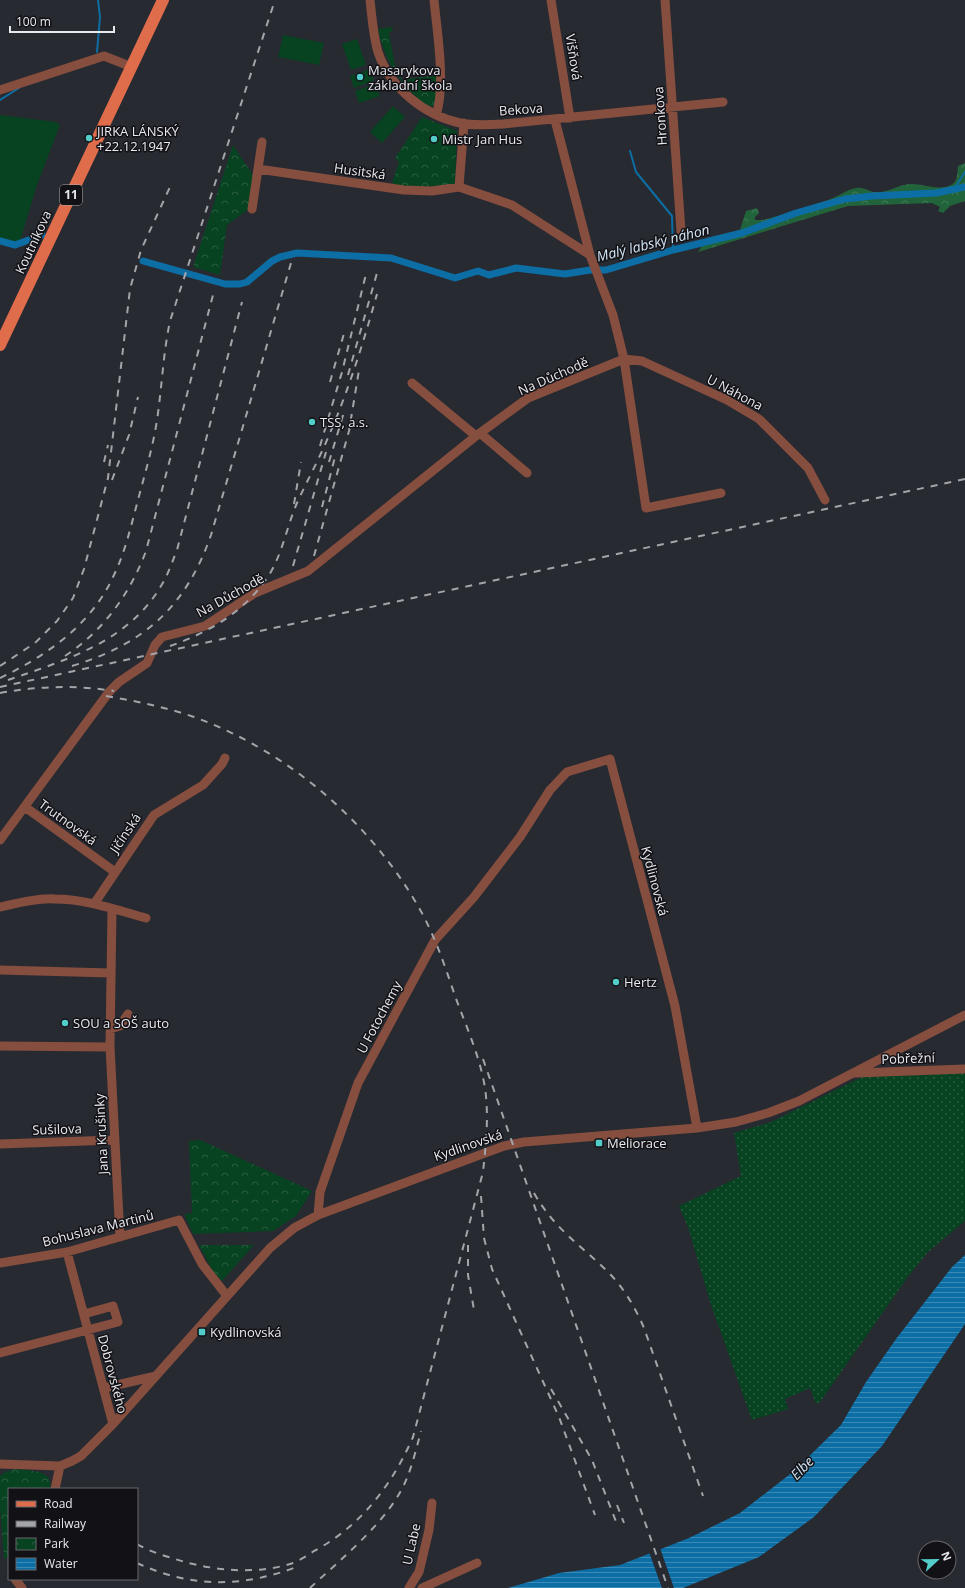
<svg xmlns="http://www.w3.org/2000/svg" width="965" height="1588" font-family="'Open Sans',sans-serif">
<style>
.grass{fill:#074221}
.forest{fill:url(#forest-crowns)}
.park{fill:url(#park-crowns)}
.garden{fill:url(#garden-dots)}
.water{fill:url(#water-rules)}
.pier{fill:#282a31}
.lines{fill:none;stroke-linecap:round;stroke-linejoin:round}
.stream{stroke:#0c6ea5;stroke-width:2}
.canal{stroke:#0c6ea5;stroke-width:7}
.minor{stroke:#864e3e;stroke-width:9}
.major{stroke:#df6c4b;stroke-width:12}
.rail{stroke:#a4a5ab;stroke-width:2;stroke-dasharray:7 7;stroke-linecap:butt}
.poi-dot{fill:#53cdc9;stroke:#121216;stroke-width:1.5}
.labels{text-anchor:middle;stroke-width:3;stroke-linejoin:round;paint-order:stroke}
.shield{fill:#121216;stroke:#a8a9ae;stroke-width:1}
.shield-label{font-size:12px;font-weight:bold;fill:#e9eaef}
.street-label{font-size:13px;fill:#e9eaef;stroke:#121216}
.poi-label{font-size:13px;fill:#e9eaef;stroke:#121216;text-anchor:start}
.water-label{font-size:14px;font-style:italic;fill:#d1e4f4;stroke:#121216}
</style>
<defs>
<pattern id="forest-crowns" width="20" height="18" patternUnits="userSpaceOnUse"><rect width="20" height="18" fill="#21633a"/><path d="M2 6a3 3 0 1 1 6 0M12 15a3 3 0 1 1 6 0" fill="none" stroke="#417a57"/></pattern>
<pattern id="park-crowns" width="20" height="18" patternUnits="userSpaceOnUse"><rect width="20" height="18" fill="#074221"/><path d="M2 6a3 3 0 1 1 6 0M12 15a3 3 0 1 1 6 0" fill="none" stroke="#2b5d42"/></pattern>
<pattern id="garden-dots" width="8" height="8" patternUnits="userSpaceOnUse"><rect width="8" height="8" fill="#074221"/><path d="M2 2h.1M6 6h.1" fill="none" stroke="#2b5d42" stroke-width="1.8" stroke-linecap="round"/></pattern>
<pattern id="water-rules" width="6" height="5" patternUnits="userSpaceOnUse"><rect width="6" height="5" fill="#0c6ea5"/><path d="M0 2.5h6" fill="none" stroke="#3b8ab6"/></pattern>
</defs>
<rect width="100%" height="100%" fill="#282a31"/>
<!-- grass -->
<path class="grass" d="M283 35 324 43 319 65 278 57Z
M357 39 366 65 351 70 342 44Z
M370 69 374 81 354 88 350 76Z
M375 84 380 96 359 103 355 91Z
M393 106 405 117 382 143 370 132Z
M0 115 56 122 60 125 37 185 20 241 11 242 0 239Z"/>
<!-- forest -->
<path class="forest" d="M965 163V201L950 206 943 213 938 211 940 207 932 203 848 206 698 252 707 238 740 230 746 211 757 208 759 213 755 217V220H763C785 214 807 208 828 200 837 197 846 190 856 188 863 187 867 190 873 192 887 194 898 184 912 184 924 184 938 191 951 185 958 182 957 173 958 166Z"/>
<!-- park -->
<path class="park" d="M392 27 393 30 389 33 395 66 402 80 437 75V100L434 106H428C401 87 385 62 378 29Z
M422 117 457 131 455 184C438 186 407 191 392 183L399 162 395 158Z
M233 145 253 175 249 209 227 225 220 275 193 267Z
M200 1140 312 1191 296 1216 273 1231 193 1234 185 1216V1214L192 1213 189 1141Z
M199 1245H254L222 1281 214 1273Z
M15 1469C29 1471 54 1469 50 1489H9V1557L4 1559 0 1507V1476L5 1472Z"/>
<!-- garden -->
<path class="garden" d="M965 1073V1221L928 1252 907 1278 820 1402 816 1404 810 1388 785 1399 788 1409 752 1420 711 1305 689 1230 679 1206 741 1176 734 1133 771 1122 864 1076Z"/>
<!-- water -->
<path class="water" d="M965 1255V1324L882 1446 814 1517 759 1557 683 1588H508L559 1573 620 1565 689 1538 740 1513 794 1471 841 1425 866 1382 896 1339 952 1267Z"/>
<!-- pier -->
<path class="pier" d="M660 1548 674 1588H662L649 1552Z"/>
<g class="lines">
<!-- stream -->
<path class="stream" d="M97 52 100 17 98 0
M0 100 19 88
M630 151 636 172 672 216 673 250
M954 189 965 172"/>
<!-- canal -->
<path class="canal" d="M0 241 15 245 42 235
M143 261 225 284H240L247 282 272 261 280 257 297 253 391 258 455 278 478 271 489 275 516 268 565 274 590 270H606L673 250 742 233 796 213 845 199 872 196 936 193 965 187"/>
<!-- minor -->
<path class="minor" d="M370 0C372 17 373 35 378 52 390 88 424 115 460 123 474 126 489 125 503 124L723 102
M434 0C437 31 446 86 436 115
M551 0 570 118
M665 0 681 231
M0 90 104 56 132 67
M555 120 590 255 613 315 624 359 646 508 721 493
M258 169 404 190 432 191 459 187 512 205 590 255
M459 187 464 123
M252 209 262 142
M412 383 476 436
M480 433 527 473
M25 807 115 872
M0 840 109 692 119 682 147 663 155 645 162 637 205 626 255 593 308 571 476 436 528 398 624 359 642 361 727 400 759 419 808 468 825 500
M94 904 154 815 203 785 222 764 225 758
M0 907C18 903 37 898 55 899 86 899 117 910 146 918
M112 909 110 1047 120 1237
M0 970 111 973
M110 1029 120 1026 128 1014
M0 1046 110 1047
M856 1073 965 1069
M0 1144 114 1140
M318 1215 320 1192 358 1083 435 940 474 897 520 837 550 790 567 772 610 759 675 1006 697 1128
M67 1252 113 1424
M0 1263 67 1252 179 1220 202 1264 227 1296
M0 1353 118 1322 113 1306 84 1314
M104 1388 156 1376
M0 1464 60 1466 72 1461 81 1456 113 1424 270 1248 294 1228 318 1215 504 1146 524 1142 697 1128 736 1122 768 1113 799 1101 965 1015
M55 1489 60 1466
M15 1579 22 1588
M409 1588 419 1572 429 1530 432 1503
M422 1588 477 1563"/>
<!-- major -->
<path class="major" d="M0 345 163 0"/>
<!-- rail -->
<path class="rail" d="M348 375 377 273
M330 382 345 330
M320 446 342 372 366 274
M104 462 108 445
M329 462 344 412
M112 480 129 435 138 397
M294 504 301 462
M322 507 335 457
M314 556 349 431 359 370
M293 566 326 452
M170 646C207 633 241 614 265 581 282 558 286 528 297 503 307 481 318 461 327 440 348 392 363 344 377 294
M65 656C103 631 130 594 146 551L213 295
M0 666 35 643 57 621 73 598 84 569 108 478 130 289 141 250 170 187
M72 666C144 644 186 607 211 535L291 263
M0 678C46 656 91 625 113 577 125 553 131 526 138 500 145 473 153 447 157 420 162 387 163 354 170 321L275 0
M8 680C66 660 128 642 161 586 168 575 172 562 177 550L242 302
M0 687 965 479
M0 693C38 686 76 685 114 691
M106 696C136 701 165 707 194 717 290 752 374 825 423 915 436 940 445 966 454 993 465 1024 480 1056 485 1088 489 1116 486 1144 483 1172L413 1437C392 1485 361 1526 314 1551 307 1556 299 1561 290 1564 256 1574 219 1571 185 1562 169 1557 152 1553 137 1544
M483 1059 668 1588
M534 1193C555 1230 581 1245 609 1273 624 1288 636 1309 644 1328L703 1496
M481 1196 484 1238 492 1269 559 1417 595 1515
M468 1245V1275L474 1310
M551 1389 592 1460 617 1524
M617 1505 624 1523
M137 1563C191 1588 243 1588 299 1566
M310 1588C342 1558 391 1519 407 1478 413 1463 417 1446 421 1431"/>
</g>
<!-- markers -->
<g class="poi-dot">
<circle cx="360" cy="77" r="4"/>
<circle cx="89" cy="138" r="4"/>
<circle cx="434" cy="139" r="4"/>
<circle cx="312" cy="422" r="4"/>
<circle cx="616" cy="982" r="4"/>
<circle cx="65" cy="1023" r="4"/>
<rect x="595" y="1139" width="8" height="8" rx="2"/>
<rect x="198" y="1328" width="8" height="8" rx="2"/>
</g>
<g class="labels">
<!-- shield labels -->
<rect class="shield" x="60" y="185" width="22" height="20" rx="3"/>
<g class="shield-label">
<text x="71" y="199">11</text>
</g>
<!-- street labels -->
<g class="street-label">
<text transform="translate(574 57) rotate(81)" y="5">Višňová</text>
<text transform="translate(521 109) rotate(-4)" y="5">Bekova</text>
<text transform="translate(660 116) rotate(-94)" y="5">Hronkova</text>
<text transform="translate(360 171) rotate(8)" y="5">Husitská</text>
<text transform="translate(33 242) rotate(-65)" y="5">Koutníkova</text>
<text transform="translate(553 376) rotate(-24)" y="5">Na Důchodě</text>
<text transform="translate(735 392) rotate(28)" y="5">U Náhona</text>
<text transform="translate(230 595) rotate(-29)" y="5">Na Důchodě</text>
<text transform="translate(68 822) rotate(36)" y="5">Trutnovská</text>
<text transform="translate(125 833) rotate(-56)" y="5">Jičínská</text>
<text transform="translate(655 881) rotate(75)" y="5">Kydlinovská</text>
<text transform="translate(379 1017) rotate(-62)" y="5">U Fotochemy</text>
<text transform="translate(908 1058) rotate(-2)" y="5">Pobřežní</text>
<text transform="translate(57 1129) rotate(-2)" y="5">Sušilova</text>
<text transform="translate(101 1134) rotate(-93)" y="5">Jana Krušinky</text>
<text transform="translate(468 1145) rotate(-19)" y="5">Kydlinovská</text>
<text transform="translate(98 1228) rotate(-14)" y="5">Bohuslava Martinů</text>
<text transform="translate(113 1374) rotate(75)" y="5">Dobrovského</text>
<text transform="translate(411 1544) rotate(-77)" y="5">U Labe</text>
</g>
<!-- poi labels -->
<g class="poi-label">
<text x="368" y="75">Masarykova<tspan x="368" dy="15">základní škola</tspan></text>
<text x="97" y="136">JIRKA LÁNSKÝ<tspan x="97" dy="15">+22.12.1947</tspan></text>
<text x="442" y="144">Mistr Jan Hus</text>
<text x="320" y="427">TSS, a.s.</text>
<text x="624" y="987">Hertz</text>
<text x="73" y="1028">SOU a SOŠ auto</text>
<text x="607" y="1148">Meliorace</text>
<text x="210" y="1337">Kydlinovská</text>
</g>
<!-- water labels -->
<g class="water-label">
<text transform="translate(653 243) rotate(-14)" y="5">Malý labský náhon</text>
<text transform="translate(802 1468) rotate(-46)" y="5">Elbe</text>
</g>
</g>
<!-- legend -->
<rect x="8" y="1488" width="130" height="92" fill="#121216" stroke="#68686d"/>
<rect x="16" y="1501" width="20" height="6" fill="#df6c4b" stroke="#68686d"/>
<text x="44" y="1508" font-size="12" fill="#e9eaef">Road</text>
<rect x="16" y="1521" width="20" height="6" fill="#a4a5ab" stroke="#68686d"/>
<text x="44" y="1528" font-size="12" fill="#e9eaef">Railway</text>
<rect x="16" y="1538" width="20" height="12" fill="url(#park-crowns)" stroke="#68686d"/>
<text x="44" y="1548" font-size="12" fill="#e9eaef">Park</text>
<rect x="16" y="1558" width="20" height="12" fill="url(#water-rules)" stroke="#68686d"/>
<text x="44" y="1568" font-size="12" fill="#e9eaef">Water</text>
<!-- north arrow -->
<g transform="translate(937 1560) rotate(68)"><circle r="19" fill="#121216" stroke="#68686d"/>
<path d="M0-3L7 15L0 10L-7 15Z" fill="#53cdc9"/>
<text y="-6" font-size="11" font-weight="bold" text-anchor="middle" fill="#e9eaef">N</text>
</g>
<!-- scale -->
<path d="M10 26v6h104v-6" fill="none" stroke="#e9eaef" stroke-width="2"/>
<text x="16" y="26" font-size="12" fill="#e9eaef" stroke="#121216" stroke-width="3" paint-order="stroke">100 m</text>
</svg>
